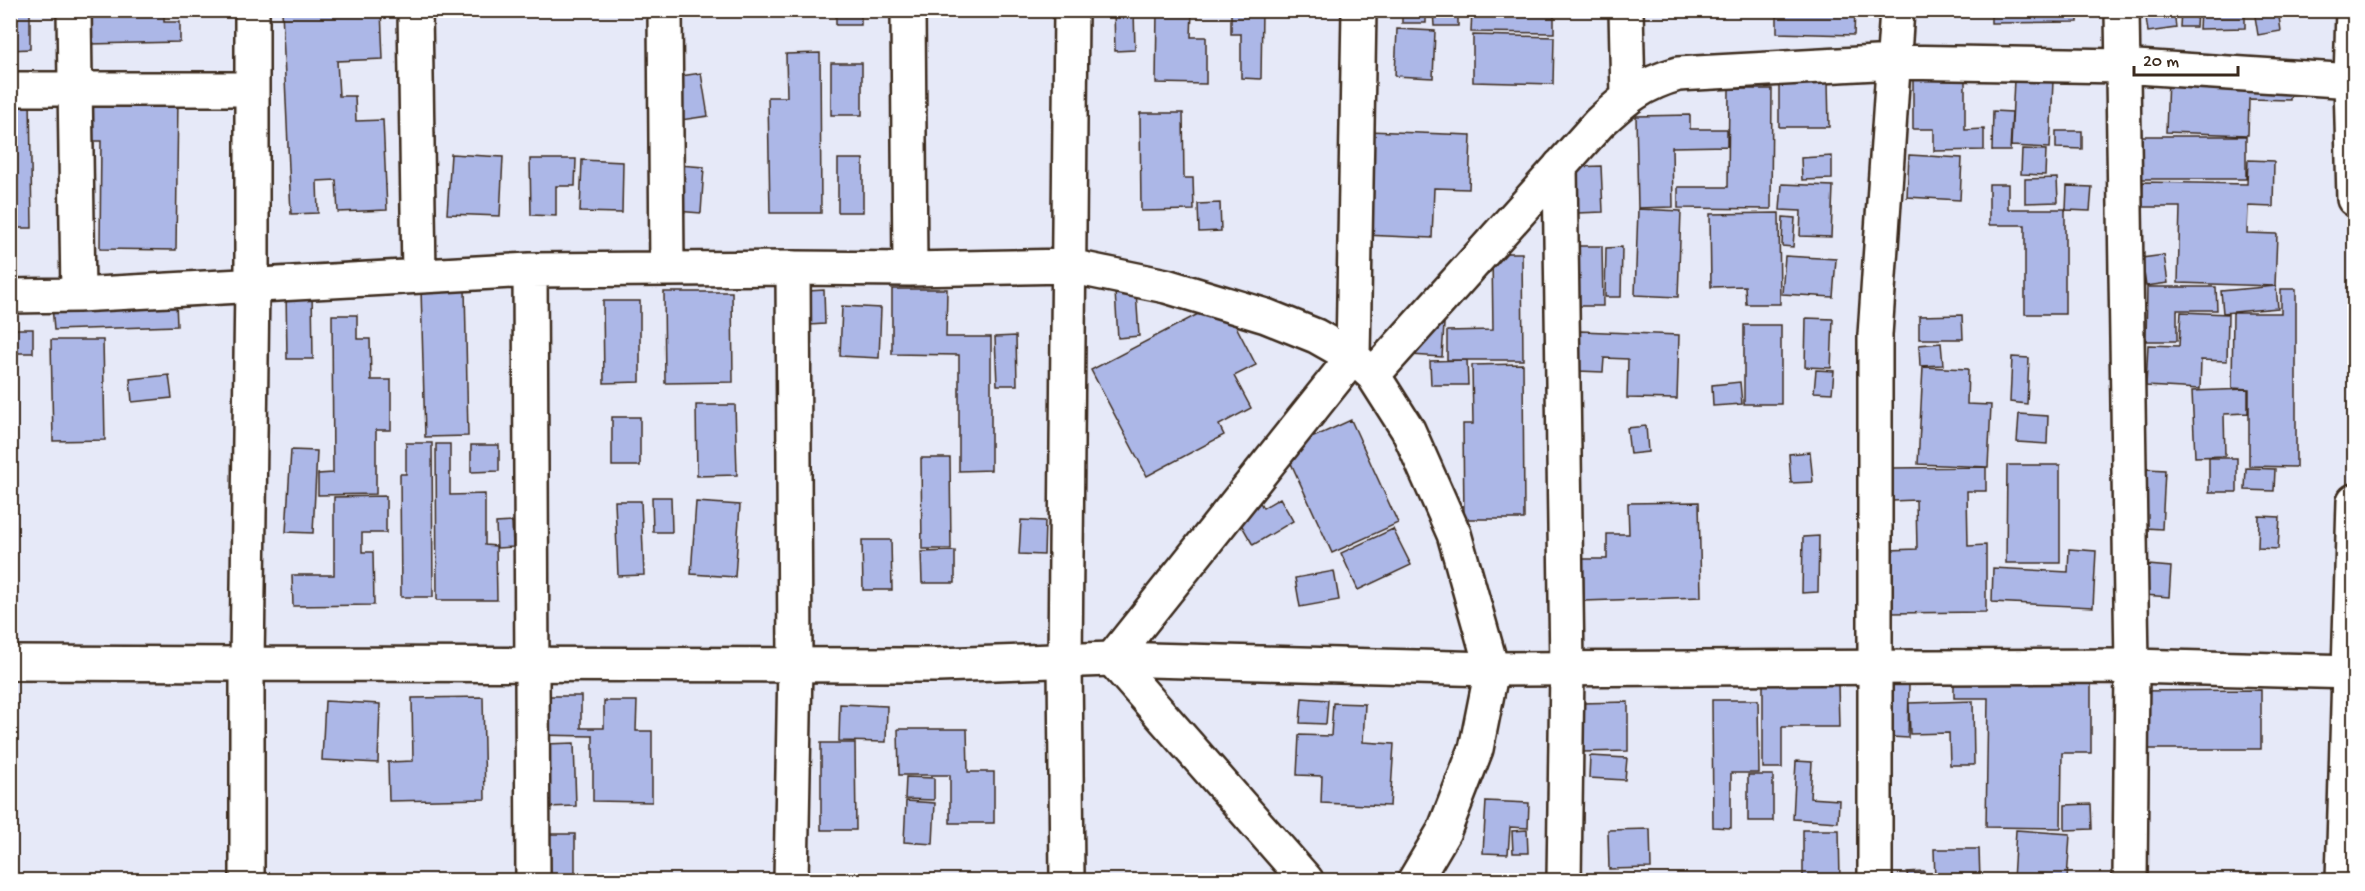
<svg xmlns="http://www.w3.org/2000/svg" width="2365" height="891" font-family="'Gochi Hand',sans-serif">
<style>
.building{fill:#acb7e7;stroke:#3b2a1e;stroke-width:1.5}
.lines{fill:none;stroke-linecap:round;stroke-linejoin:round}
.street-casing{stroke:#3b2a1e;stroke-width:38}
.secondary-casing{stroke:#3b2a1e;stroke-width:38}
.street{stroke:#fff;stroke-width:33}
.secondary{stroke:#fff;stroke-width:33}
</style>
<rect width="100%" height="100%" fill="#e6e9f8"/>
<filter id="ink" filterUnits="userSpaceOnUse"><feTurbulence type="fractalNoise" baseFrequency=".0167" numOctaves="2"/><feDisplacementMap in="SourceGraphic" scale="12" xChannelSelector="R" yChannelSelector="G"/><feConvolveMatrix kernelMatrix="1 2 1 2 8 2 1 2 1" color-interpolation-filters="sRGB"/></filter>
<g filter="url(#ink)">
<!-- building -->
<path class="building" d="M10 10H30V49L10 50Z
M88 10H164V22H180V42L89 44Z
M282 10H381L383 59 337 61 339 96H355L356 121 383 120 387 210 338 212 336 180 317 181 318 213 291 214Z
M836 10H861V25H836Z
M1114 10H1134L1135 50 1115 51Z
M1157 10H1192L1191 37H1206V84L1156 83Z
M1231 10H1262L1261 79 1241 78V34H1231Z
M1402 10H1426V23H1402Z
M1433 10H1458V26H1434Z
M1472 10H1554V33L1471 32Z
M1777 10H1855L1854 35 1777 33Z
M1991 10H2078V22L1991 23Z
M2145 10H2174L2176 28 2148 32Z
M2181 10H2197L2196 27H2180Z
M2200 10H2245V28L2199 29Z
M2254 10H2278L2281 31 2258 35Z
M1397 29 1435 31 1433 78 1395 76Z
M1473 35 1554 37 1553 84 1473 82Z
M820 53 821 213H770L768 97H787L786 54Z
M831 63H862V115H831Z
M701 73 708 116 681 120 674 77Z
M1965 76V130L1984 129V150L1934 151V129H1913V77Z
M2168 78 2291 83 2290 100 2249 99 2248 135 2166 132Z
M2014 79 2053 81 2050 148 2011 146Z
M1828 81 1829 127H1779V82Z
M1729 89H1772L1771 209 1678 208V187H1728Z
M89 96 178 97 176 250 100 249 101 141H88Z
M10 98H30L32 228H10Z
M1993 111 2012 112 2010 151H1992Z
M1140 113H1183L1184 178H1193L1194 210 1141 211Z
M1690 115V129H1727V146L1672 147 1673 207 1638 208 1636 116Z
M1368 131 1471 135 1469 189 1434 188 1432 238 1364 235Z
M2056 131H2082V149L2056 148Z
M2141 136H2246V179H2142Z
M2022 149 2046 150 2045 175 2021 174Z
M451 154 503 157 500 216 447 214Z
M1909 155 1962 158 1960 200 1907 197Z
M1832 156V179L1802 180 1801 158Z
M530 159H576L575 186H556V216L531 215Z
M838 159H863V212H838Z
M582 160 623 162 622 213 580 212Z
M2248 160 2274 161 2273 207 2248 206 2247 233 2277 234 2275 286 2178 283 2180 207H2142L2143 182 2247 184Z
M679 165 704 167 701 213 676 211Z
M1601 166 1603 212 1577 213 1574 167Z
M2057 178 2058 202 2025 203V179Z
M1782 184 1833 186 1831 237 1800 236 1801 211 1780 210Z
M1989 184H2008V209H2065V314H2025V225H1989Z
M2067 186 2092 187 2090 211 2066 210Z
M1220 203 1221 231 1199 232 1198 204Z
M1638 209 1681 211 1678 297 1635 295Z
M1779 213 1780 304H1746L1745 286 1711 287 1710 214Z
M1783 217 1795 218 1793 247 1782 246Z
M1578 246H1602L1603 306H1578Z
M1622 247 1621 297H1605L1606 248Z
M1492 253H1522L1523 360H1447V331L1493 330Z
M2164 255 2168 283 2146 286 2142 258Z
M1785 256 1836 259 1833 297 1782 294Z
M2276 286 2278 308 2223 313 2221 291Z
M2147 287H2216L2217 310H2177V341H2146Z
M465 288 468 436 425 437 421 289Z
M892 289H947L946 337H991V470L959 471V355L892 354Z
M2281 289H2296V467L2249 466V389L2232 388 2233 313H2281Z
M286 290H312L313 359H287Z
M824 290 825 324 809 325 808 291Z
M1136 291 1139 336 1118 338 1115 292Z
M664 292H732L733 382 665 383Z
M603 301H640V382L604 383Z
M1223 301 1256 365 1234 376 1251 408 1219 425 1224 435 1147 476 1091 370Z
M176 302 177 326 54 330 52 305Z
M842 306 881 308 879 358 840 356Z
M2181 312 2228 314 2227 361 2201 360 2200 389 2146 386 2148 345 2179 346Z
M332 315H357V339H370L371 380H391V430H376V494L318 495V474L333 473Z
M1962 315 1963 339H1919V316Z
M1806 318 1833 319 1831 368 1805 367Z
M1414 321 1444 324 1442 357 1411 355Z
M1744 325H1781V404H1744Z
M10 329H33V353H10Z
M1580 331 1679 335 1677 399 1627 398 1628 359 1604 358 1603 372 1578 371Z
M1016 336 1017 385H997L995 337Z
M51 340H103L105 440 53 441Z
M1941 343 1943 365 1920 366 1919 345Z
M2012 357 2029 358 2027 404 2010 402Z
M1467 360 1468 385H1431L1430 361Z
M1523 364 1524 519H1464L1463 424H1473L1472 365Z
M1923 367 1968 369 1967 404 1991 405 1988 467 1918 464Z
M1816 370 1834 371 1832 393 1814 392Z
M169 375 172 398 132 402 130 379Z
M1740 382 1742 404 1713 406 1712 385Z
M2248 389V413L2224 414 2225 456 2195 457 2192 391Z
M696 405H735L737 475 697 476Z
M2019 414 2048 416 2047 444 2017 442Z
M612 417H640V466H612Z
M1351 420 1398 523 1332 553 1285 450Z
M1646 426 1648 452 1630 454 1627 428Z
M406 443H432L433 597H401L400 474H406Z
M436 444H450V495L485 494V545L496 546 497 600H437Z
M471 445H499V471L471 472Z
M291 450 317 451 313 533 286 532Z
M1810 452 1813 482 1791 483 1789 454Z
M921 458H950L951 549H922Z
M2209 458H2237V492H2209Z
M2007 465H2060V563H2006Z
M1986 467V491H1967L1968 546 1986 545V612L1889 613V550L1917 549 1916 500 1892 501 1891 468Z
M2246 468 2275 469 2274 491 2245 490Z
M2147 469 2165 470 2162 529 2145 528Z
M1255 493 1263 508 1280 498 1293 521 1253 545 1231 507Z
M386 496V533H362V552H373L374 605 293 606 292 575H334V497Z
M652 497H671L672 532H653Z
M615 501H641L644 575 618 576Z
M696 502 740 505 735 577 691 574Z
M1699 502 1701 597 1584 601 1583 559H1607V534H1629L1628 503Z
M2259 516 2280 517 2278 549 2258 548Z
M1021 520 1045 521 1044 555 1019 554Z
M512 522 513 547 497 548 496 523Z
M1393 529 1411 565 1358 590 1341 553Z
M1819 536 1818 592 1802 593 1803 537Z
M862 540H891L892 590H863Z
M2069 549 2096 551 2093 607 1992 602 1993 568 2068 572Z
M955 551V583H922L921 552Z
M2148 565 2171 567 2169 597 2145 595Z
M1334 571 1339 600 1300 607 1295 578Z
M1954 682 2091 684V753H2062L2061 828 1986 827 1988 698H1954Z
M1763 684H1838L1839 727H1782V768H1763Z
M1893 684 1909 685 1908 738 1892 737Z
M2261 690V749H2132V691Z
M535 696H581V728H604V701H637L636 731H652V802L593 801V736L535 735Z
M483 697 485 799 389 801 388 762 413 761 412 698Z
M1302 698 1328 700 1326 724 1300 723Z
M1712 700H1758L1759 773H1731V828L1713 827Z
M325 701 380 704 378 763 322 760Z
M1973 701 1974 765H1950L1949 733 1910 734 1909 703Z
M1628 702V751L1581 752 1580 703Z
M1333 703 1365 704 1363 742 1394 744 1390 806 1321 803 1322 776 1297 775 1299 735 1331 736Z
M840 704 887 706 886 742 839 741Z
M898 729H967L968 772H994V823H950V775H899Z
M574 743 576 806 547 807 545 744Z
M821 743H855L856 830H821Z
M1590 756 1627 758 1625 780 1589 778Z
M1796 761 1812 762 1810 798 1839 800 1838 822 1793 819Z
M1748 775H1773V821H1748Z
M906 777 934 778V800L905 799Z
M906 801 935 803 933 844 904 842Z
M1486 801 1529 803 1528 828 1510 827 1508 854 1483 853Z
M2091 804 2092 829 2065 830V805Z
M1650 829 1651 868 1609 869 1608 830Z
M1527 830 1528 853H1513L1512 831Z
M1803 830H1839L1840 880H1803Z
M2016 830 2070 834 2067 880H2013Z
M549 834H575V880H549Z
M1934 849H1979L1980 880H1935Z
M1924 871 1925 880H1908L1907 872Z"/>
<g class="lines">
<defs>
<path id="street" d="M74 10 78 295
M415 10 419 276
M665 10 667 268
M908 10 910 269
M1626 10 1628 97
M2122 10 2132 666 2130 880
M10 89H251
M1560 166 1567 669 1564 880
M530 270 533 880
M10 296 78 295 530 270 793 268 910 269 1069 266 1166 286 1266 316 1316 336 1353 357 1373 375 1408 430 1454 534 1492 669 1476 749 1444 831 1415 880
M1373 375 1599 123C1626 98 1642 84 1678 74L1894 62 2121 66 2354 81
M10 663 247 664
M791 880 795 664 793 268
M1067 880 1065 662 1071 10
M1306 880 1112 659 1353 357 1359 10
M1875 880V335L1897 10
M2343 880 2349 672"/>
<path id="secondary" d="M2353 10 2351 81 2354 199
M247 664 938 665 1112 659 1492 669 2132 666 2354 672
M2349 672 2354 501
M247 880V664L252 284V10"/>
</defs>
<!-- street casing -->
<use href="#street" class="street-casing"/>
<!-- secondary casing -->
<use href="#secondary" class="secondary-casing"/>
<!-- street -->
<use href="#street" class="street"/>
<!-- secondary -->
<use href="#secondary" class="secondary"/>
</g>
</g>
<!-- margin -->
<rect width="2365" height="891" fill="none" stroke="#fff" stroke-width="36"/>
<rect x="18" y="18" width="2329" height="855" fill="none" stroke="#3b2a1e" stroke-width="2" filter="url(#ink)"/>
<!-- scale -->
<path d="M2134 66v9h104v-9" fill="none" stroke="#3b2a1e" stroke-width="3"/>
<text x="2143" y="66" font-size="18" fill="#3b2a1e" stroke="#ffffff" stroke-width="4.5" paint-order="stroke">20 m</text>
</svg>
